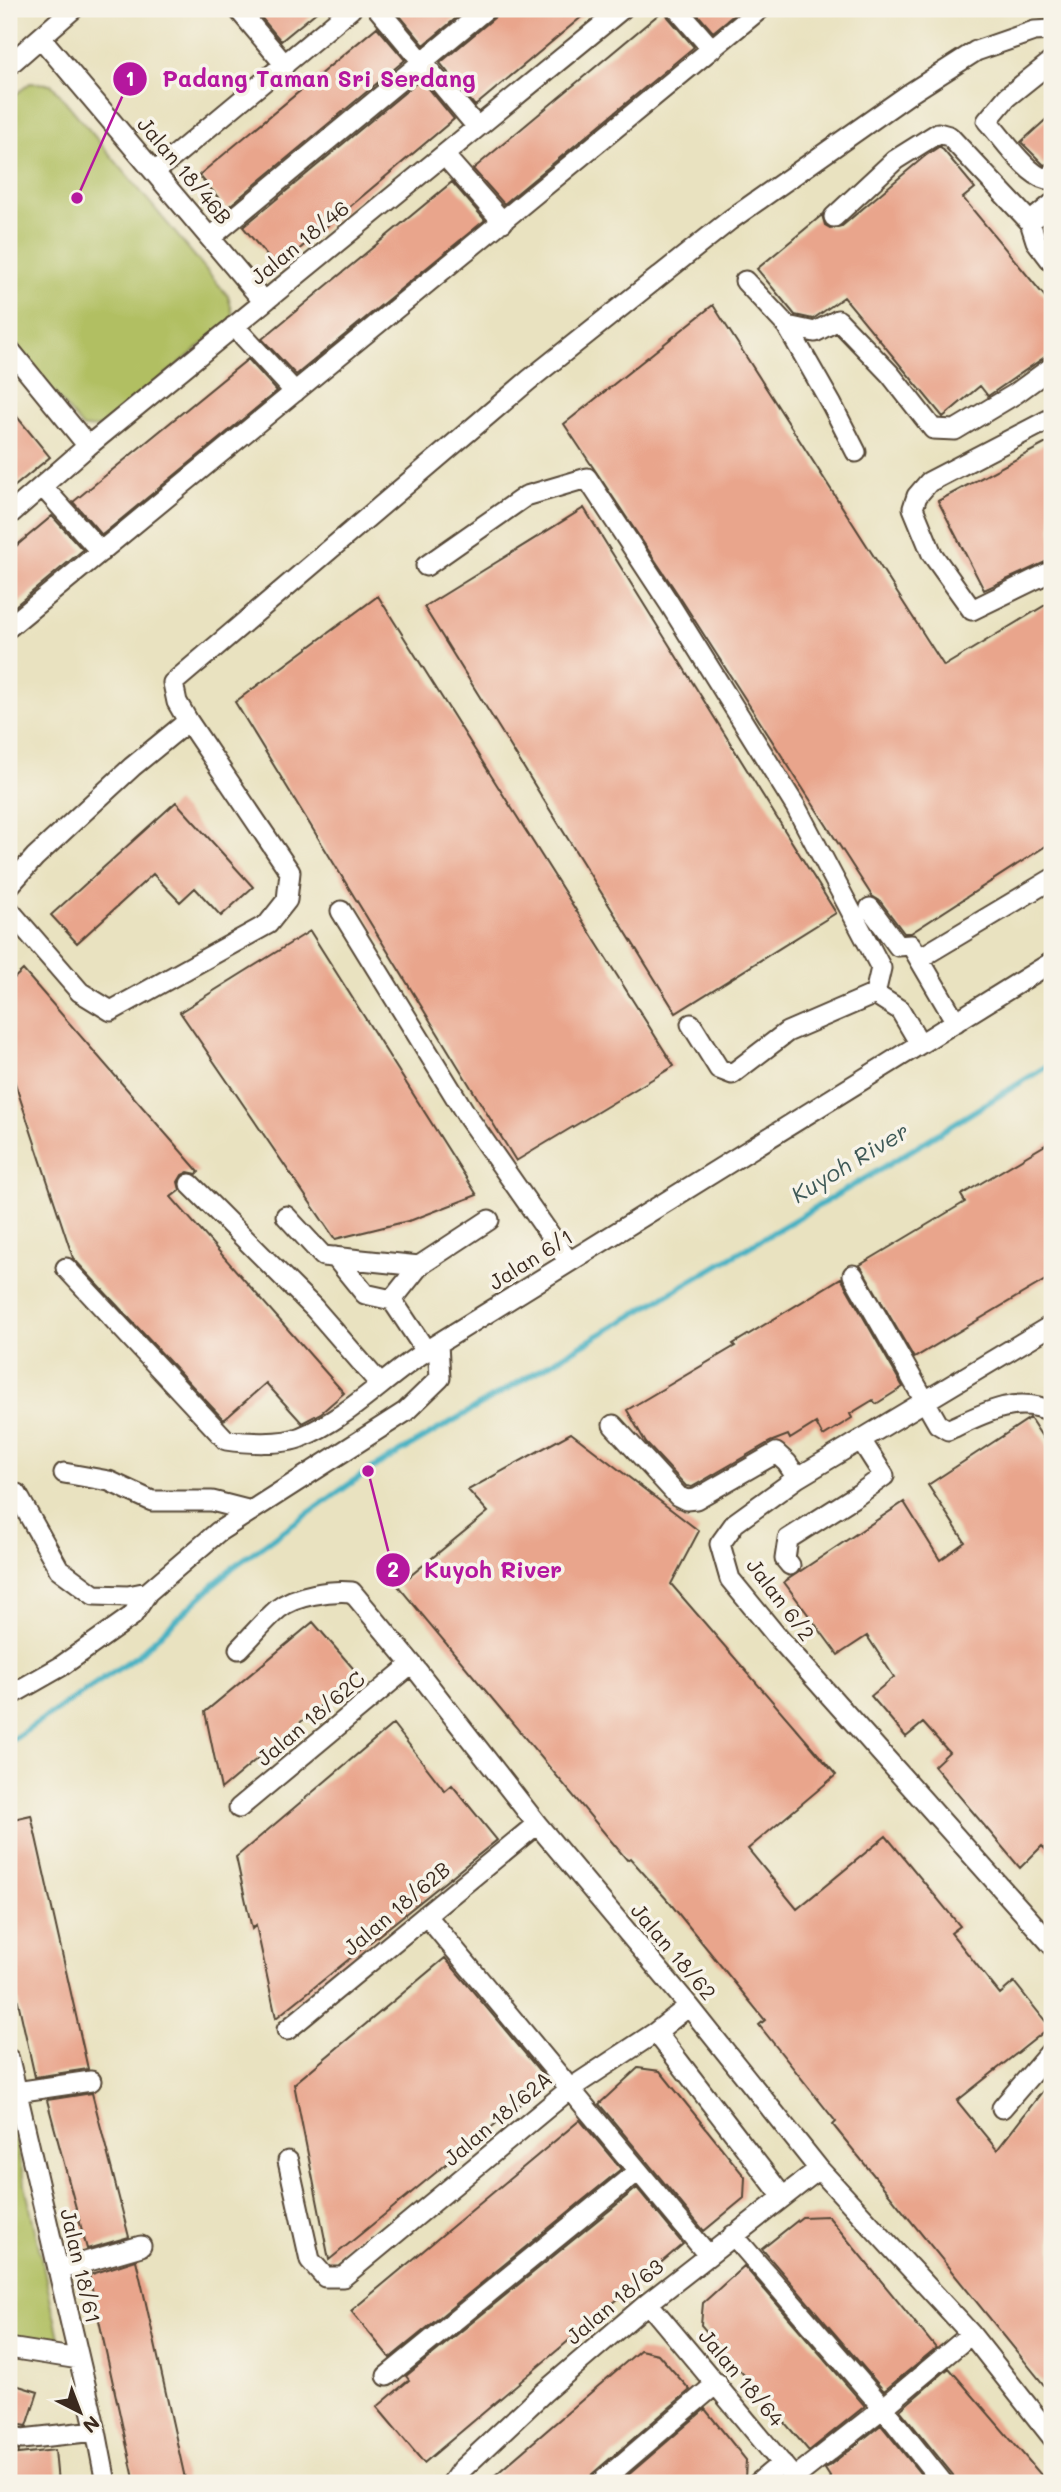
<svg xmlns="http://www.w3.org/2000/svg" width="1061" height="2492" font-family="Mali,sans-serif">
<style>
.green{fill:#b1bf62;stroke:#767440;stroke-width:2}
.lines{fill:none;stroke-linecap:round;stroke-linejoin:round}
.stream{stroke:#45b1c2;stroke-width:6}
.building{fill:#e9a58c}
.minor-casing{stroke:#554636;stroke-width:23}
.minor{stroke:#fff;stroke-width:19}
.labels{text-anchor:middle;stroke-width:7;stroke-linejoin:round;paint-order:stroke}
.street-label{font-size:21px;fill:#3b2a1e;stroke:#f7f3e8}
.water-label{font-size:23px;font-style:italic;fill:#3e5957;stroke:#f7f3e8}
.leader{fill:none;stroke:#b5179e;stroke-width:2.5}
.callout-dot{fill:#b5179e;stroke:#f7f3e8;stroke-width:2.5}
.mark-label{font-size:21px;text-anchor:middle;font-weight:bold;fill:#fff}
.callout-label{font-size:23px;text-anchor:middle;font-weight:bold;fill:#b5179e;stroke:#f7f3e8;stroke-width:7;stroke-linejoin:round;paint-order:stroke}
</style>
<rect width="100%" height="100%" fill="#f7f3e8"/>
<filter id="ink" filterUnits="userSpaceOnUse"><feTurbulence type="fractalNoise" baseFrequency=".0143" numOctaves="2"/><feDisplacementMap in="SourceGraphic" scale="14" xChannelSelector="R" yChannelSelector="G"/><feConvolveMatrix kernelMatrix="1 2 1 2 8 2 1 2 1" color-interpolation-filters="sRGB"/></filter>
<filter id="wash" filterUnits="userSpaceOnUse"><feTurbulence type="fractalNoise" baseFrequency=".00686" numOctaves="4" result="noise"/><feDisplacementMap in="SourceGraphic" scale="28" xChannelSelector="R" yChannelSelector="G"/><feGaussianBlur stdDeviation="1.57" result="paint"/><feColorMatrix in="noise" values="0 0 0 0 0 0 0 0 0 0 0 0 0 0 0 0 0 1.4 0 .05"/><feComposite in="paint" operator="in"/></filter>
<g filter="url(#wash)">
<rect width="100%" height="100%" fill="#e9e2c0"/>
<!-- green -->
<path class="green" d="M30 83 51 84 228 296 234 318 103 427 83 428 9 339V100Z
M9 2113 60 2342 27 2345 9 2338Z"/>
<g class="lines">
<!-- stream -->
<path class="stream" d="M9 1742 137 1656 233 1567 368 1471 881 1169 1052 1063"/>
</g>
<g id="blocks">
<!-- building -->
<path class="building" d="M254 9H320L281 41Z
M399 9H467L424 45 396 11Z
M498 9H591L475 106 440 63 494 18Z
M665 9 668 17 694 47 504 204 473 169Z
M693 9H741L713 32Z
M377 27 405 60 227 208 199 175Z
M421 79 454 119 277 268 243 227Z
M1052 114V162L1044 165 1021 142Z
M940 146 975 188 963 198 1052 305V354L1045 357 988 396 980 386 943 417 844 297 813 319 795 315 757 269 822 215 825 225 830 228 842 226 925 156Z
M452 182 485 220 296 375 262 339Z
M713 305 944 666 1052 601V842L911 933H904L880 901 872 896 679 596 564 424Z
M248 359 277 391 102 535 73 502Z
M9 407 50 457 9 491Z
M1052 440V559L984 590 938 501Z
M584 508 836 913 676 1013 424 607Z
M52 516 83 550 9 611V552Z
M378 596 674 1066 516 1161 235 702Z
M176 802 253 887 221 916 195 888 180 902 153 874 77 943 51 915Z
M310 931 477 1195 412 1220 335 1239 180 1012Z
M23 970 199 1172 197 1174 188 1172 182 1175 178 1182 180 1190 171 1197 344 1393 321 1413 302 1423 266 1383 224 1420 73 1258 9 1065V983Z
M1052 1141V1276L914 1358 860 1265 965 1202 961 1195Z
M841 1278 903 1387 876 1404 873 1400 850 1414 852 1418 823 1436 816 1423 790 1439 788 1435 770 1442 692 1487 686 1486 646 1443 627 1410 735 1346 733 1344Z
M1030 1418 1052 1452V1856L1042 1846 1020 1868 934 1766 949 1752 923 1723 906 1737 871 1696 894 1677 867 1636 838 1655 784 1582 904 1502 940 1560 965 1542 928 1485Z
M571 1433 699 1531 671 1584 836 1775 748 1849 797 1909 886 1836 960 1926 951 1933 1000 1994 1014 1982 1050 2027 957 2101 997 2150 1052 2079V2395L833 2125 836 2122 759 2025 765 2020 669 1902 630 1858 627 1860 398 1586 488 1512 468 1490Z
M313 1622 358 1674 221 1789 205 1712Z
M393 1724 445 1791 452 1785 497 1840 276 2018 256 1925 252 1929 236 1857Z
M31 1815 88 2069 35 2077 9 1961V1820Z
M445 1958 548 2081 329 2260 294 2084Z
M638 2068 660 2071 745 2177 744 2198 704 2231 599 2104Z
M92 2093 129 2237 87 2249 47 2100Z
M580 2120 621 2169 390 2358 351 2311Z
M637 2188 683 2244 424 2463 377 2407 409 2380 406 2376Z
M828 2216 936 2348 884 2391 762 2249 802 2217Z
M136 2260 145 2299 186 2483H135L89 2275Z
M744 2266 865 2406 809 2451 701 2325 703 2303Z
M640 2350 658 2354 690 2390 592 2474 588 2483H486Z
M949 2368 1048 2483H955L953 2475 900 2410Z
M9 2383 38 2392 27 2426 9 2423Z
M705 2409 746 2460 745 2478 739 2483H619Z
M881 2425 928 2483H834L825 2469Z
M9 2448 19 2451 18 2454 55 2450 58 2483H9Z"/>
</g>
</g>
<g filter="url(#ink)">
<use href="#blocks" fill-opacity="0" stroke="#554636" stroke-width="2"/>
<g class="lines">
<defs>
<path id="minor" d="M238 9 285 65
M378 9 477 127
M677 9 711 48
M41 38 264 302
M1052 61 1007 97 987 121C1002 137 1027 175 1046 179L1052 174
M9 65 73 9
M444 155 503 222
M155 172 351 9
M1052 204 1030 222 1036 241 1052 262
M834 217 895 160 938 133 949 136 1030 222
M210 238 486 9
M745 281 787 326 815 332 838 320 890 374 933 429 955 430 1015 394 1052 367
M234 326 295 392
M787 326 832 405 856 452
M9 349 88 446
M1052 418 929 482 917 496 913 508 932 554 972 610 1052 571
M43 487 101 552
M9 515 88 446 622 9
M426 566 526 496 587 478 669 603 796 807 881 968 875 994
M9 627 760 9
M188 721 177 702 173 683 529 380 730 220 909 94 976 51 1034 31 1052 30
M9 886 35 857 132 767 188 721 290 872 287 900 268 924 111 1011 80 992 9 910
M870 908 898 946 911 945 956 1022
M341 911 469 1119 569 1262
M920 958 1052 879
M691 1024 719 1069 732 1074 787 1032 875 994 900 1010 920 1044
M190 1184 314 1308 380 1384
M286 1216 323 1256 419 1266
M335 1257 365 1294 392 1300
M66 1268 226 1440C245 1443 283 1445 301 1437 348 1418 384 1378 426 1351L1052 962
M853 1275 938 1424 948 1430C980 1415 1016 1394 1052 1412
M1052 1325 797 1478 735 1523 720 1544 730 1579 775 1634 1052 1945
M426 1351 392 1300 419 1266 489 1220
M613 1425 678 1496 686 1500 696 1499 776 1453 787 1463 797 1478
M64 1473 109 1481 152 1501H212L251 1511
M17 1494 59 1569 94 1595 128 1596 148 1592
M790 1565 785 1559 788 1539 859 1494 884 1476 861 1440
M239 1649C252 1636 264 1621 278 1609 295 1595 331 1590 352 1592L412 1664 537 1824 689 2006 819 2169 971 2334 1052 2437
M9 1696 60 1667 132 1616 148 1592 218 1532 405 1412 440 1378 438 1344
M239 1808 412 1664
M426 1915 708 2255
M287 2030 537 1824
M656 2032 783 2197
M9 2059 96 2431 106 2483
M16 2092 91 2081
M1002 2108 1052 2050
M288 2161 310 2260 325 2277H343L571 2088 656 2032 689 2006
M733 2235 883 2408 943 2483
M58 2270 141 2246
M648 2303 798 2483
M9 2348 79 2359
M387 2376 638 2171
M9 2435 22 2439 96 2431
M794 2478 883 2408 971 2334
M452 2483 461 2470 543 2393 648 2303 819 2169
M600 2483 717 2383
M758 2483 782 2463"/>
</defs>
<!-- minor casing -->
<use href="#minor" class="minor-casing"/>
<!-- minor -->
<use href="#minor" class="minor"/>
</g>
</g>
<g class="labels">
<!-- street labels -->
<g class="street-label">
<text transform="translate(184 171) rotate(50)" y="7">Jalan 18/46B</text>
<text transform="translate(300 243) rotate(-39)" y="7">Jalan 18/46</text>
<text transform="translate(531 1260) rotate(-32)" y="7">Jalan 6/1</text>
<text transform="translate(780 1600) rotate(53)" y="7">Jalan 6/2</text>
<text transform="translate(311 1719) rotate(-40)" y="7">Jalan 18/62C</text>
<text transform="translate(397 1909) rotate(-40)" y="7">Jalan 18/62B</text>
<text transform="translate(673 1952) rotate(50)" y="7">Jalan 18/62</text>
<text transform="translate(498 2119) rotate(-40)" y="7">Jalan 18/62A</text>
<text transform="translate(80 2266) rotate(77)" y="7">Jalan 18/61</text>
<text transform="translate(615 2302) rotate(-40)" y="7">Jalan 18/63</text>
<text transform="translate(741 2378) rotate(50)" y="7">Jalan 18/64</text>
</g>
<!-- water labels -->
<g class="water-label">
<text transform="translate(850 1163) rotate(-31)" y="8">Kuyoh River</text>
</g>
</g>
<!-- callouts -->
<path class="leader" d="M77 198L130 79M368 1471L393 1570"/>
<g class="callout-dot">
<circle cx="77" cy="198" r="7"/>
<circle cx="368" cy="1471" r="7"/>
<circle cx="130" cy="79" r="18"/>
<circle cx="393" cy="1570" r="18"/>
</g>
<g class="mark-label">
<text x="130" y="86">1</text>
<text x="393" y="1577">2</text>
</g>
<g class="callout-label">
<text x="319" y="87">Padang Taman Sri Serdang</text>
<text x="493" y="1578">Kuyoh River</text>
</g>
<!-- margin -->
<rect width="1061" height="2492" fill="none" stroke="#f7f3e8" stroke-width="35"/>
<!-- north arrow -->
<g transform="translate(80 2412) rotate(138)" stroke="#f7f3e8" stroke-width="5" paint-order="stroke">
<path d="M0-5L12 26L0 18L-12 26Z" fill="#3b2a1e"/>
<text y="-10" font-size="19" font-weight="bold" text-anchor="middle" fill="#3b2a1e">N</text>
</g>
</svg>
